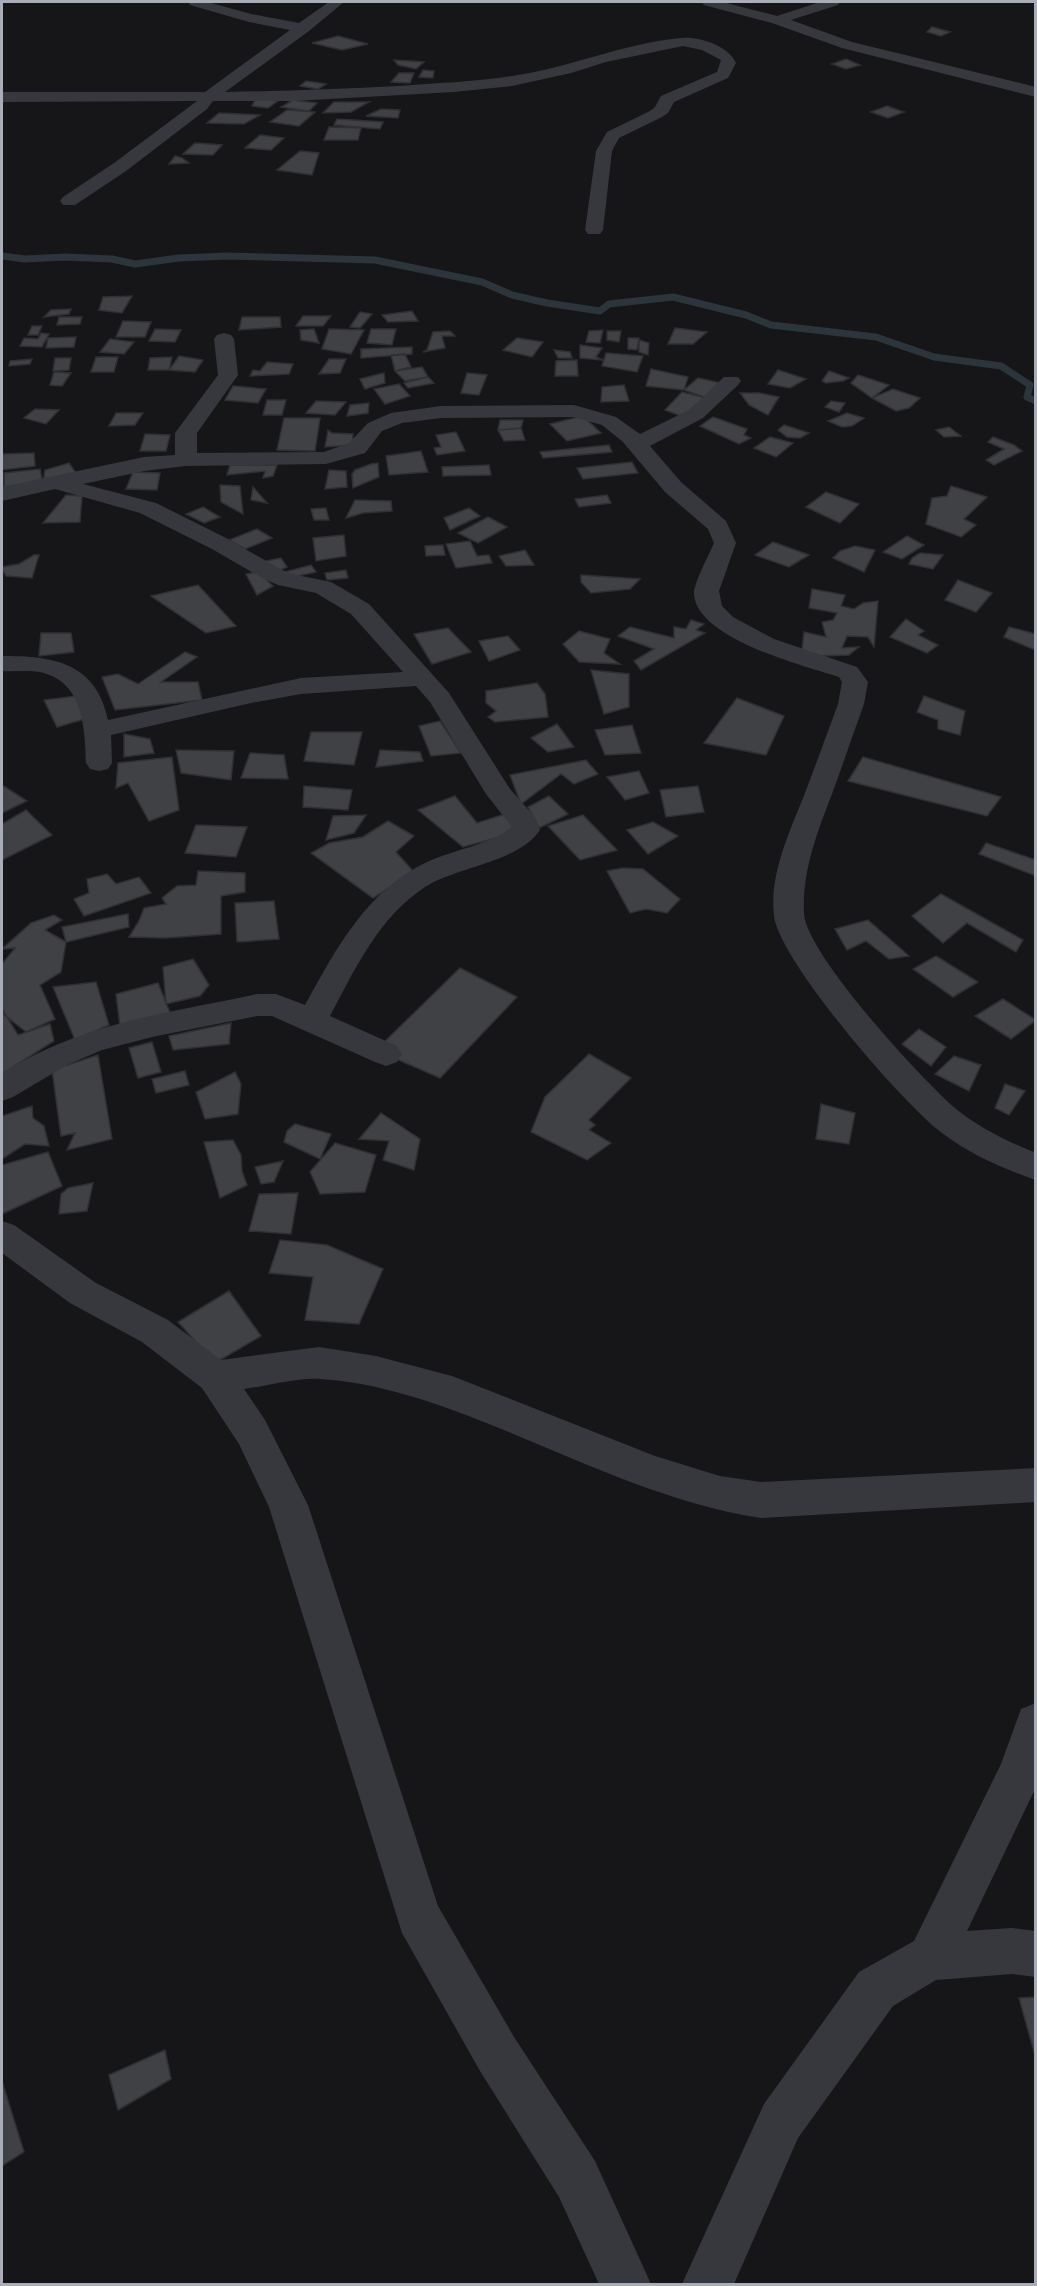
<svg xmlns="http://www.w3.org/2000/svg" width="1037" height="2286" font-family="Roboto,sans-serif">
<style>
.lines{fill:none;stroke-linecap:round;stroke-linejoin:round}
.stream{stroke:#2c353c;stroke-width:7}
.building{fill:#404145;stroke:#303034;stroke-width:1.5}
.minor{fill:#37383d;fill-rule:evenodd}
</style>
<rect width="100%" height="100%" fill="#161618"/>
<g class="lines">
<!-- stream -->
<path class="stream" d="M2 256 25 259 65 257 112 259 135 264 179 258 228 256 375 260 482 282 512 295 547 303 600 311 609 304 673 297 746 315 771 325 876 337 934 357 1001 366 1030 385 1027 397 1036 401"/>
</g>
<!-- building -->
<path class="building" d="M932 27 950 32 941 36 927 32Z
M338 36 368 44 342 50 312 43Z
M846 59 860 65 846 69 832 64Z
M394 60 424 62 416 69 398 65Z
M423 70 434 71 433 78 419 77Z
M399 73H414L410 83 391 82Z
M306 81 326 84 318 89 300 86Z
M256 98 279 100 268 108 252 106Z
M293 100 317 103 309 111 281 107Z
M334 102H369L351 112 323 113Z
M887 106 904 112 888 118 871 112Z
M381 109 400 110 398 118 366 116Z
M287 110 315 112 299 126 270 122Z
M219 113 260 115 244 124 207 123Z
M337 119 383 122 380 129 334 125Z
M329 127 361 128 358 140H324Z
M260 135 284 138 271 150 245 148Z
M195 143 222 145 213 155 183 154Z
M300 151 319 153 312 175 277 170Z
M175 156 182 158 189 163 169 164Z
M132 296 122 313 99 310 103 297Z
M71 309 69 314 44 317 51 310Z
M412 311 418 321 388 322 382 315Z
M360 312 372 314 360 328 350 327Z
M303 316H331L323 326H296Z
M59 317H82L80 324 57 325Z
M242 317H280L281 327 239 330Z
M123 321 151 322 145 337H116Z
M32 326H42L38 335H28Z
M675 328 707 332 693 344H668Z
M155 329 181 330 175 342 149 341Z
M314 329 319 343 301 340 300 330Z
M329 329 364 330 351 354 322 349Z
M371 329H396L392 345 367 343Z
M603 330 600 343 586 342 589 331Z
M450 331 455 336H442L445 348 423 352 427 350 433 332Z
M607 331H621L619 342 607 340Z
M41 333 49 334 42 347 20 346 24 338 38 339Z
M76 337 74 347 46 348 48 338Z
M517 338 543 342 532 357 503 350Z
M628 338H639L637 350 628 349Z
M110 339 134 342 124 354 100 352Z
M639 340 649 343 648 355 639 352Z
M580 345 602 348 596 357 603 360 580 358Z
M412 347V354L361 358V349Z
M554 350 570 352 572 358H558Z
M606 353 643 356 637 372 602 366Z
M405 354 411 367 395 371 391 355Z
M179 356 203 360 195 372 169 370Z
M96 357H118L114 372H91Z
M172 357 169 370H148L150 358Z
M55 358H71L69 370 53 371Z
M32 359 30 364 9 366 10 361Z
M329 359H346L340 373 319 374Z
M577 360 578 376H555L556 361Z
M267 362 293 364 289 374 250 376 253 370 260 371Z
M422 367 428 377 405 381 395 371Z
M651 369 688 377 684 390 646 386Z
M778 370 806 379 790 388 768 384Z
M829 371 849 378 843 381 826 383 822 381Z
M54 372 71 373 62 386 50 385Z
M384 373 385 383 365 389 360 379Z
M467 373 487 375 479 395 461 393Z
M858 375 889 385 872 398 851 383Z
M428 377 434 383 408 388 404 383Z
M698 378 721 383 707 398 684 390Z
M399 384 410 396 385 404 374 389Z
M624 385 629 401 601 402 602 387Z
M233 386 266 389 258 403 225 400Z
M893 389 920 398 909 408 896 411 872 398Z
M682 392 710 399 686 418 665 410Z
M740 393H759L779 397 768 415 749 405Z
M267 400H286L282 415H263Z
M316 401 346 402 335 415 306 413Z
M831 401 845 403 839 412 825 407Z
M369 403 368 413 347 416 350 405Z
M35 409 59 410 46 424 24 418Z
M116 413H143L135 425 109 426Z
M847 413 864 418 852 426 842 427 828 421Z
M583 416 601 433 567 441 550 424Z
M713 417 747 429 744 435 751 438 739 444 700 426Z
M284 418H320L315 451 277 450Z
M500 420H523L521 428 498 430Z
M784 425 809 433 800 438 787 437 778 430Z
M949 427 961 436 944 437 936 430Z
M521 428 525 440 504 441 498 430Z
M328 430 332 433 353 434 352 445 325 447Z
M456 432 465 451 437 455 434 448 441 447 436 435Z
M145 434 170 435 166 451H140Z
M770 437 793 443 776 457 754 448Z
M993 437 1014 445 1022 451 994 465 986 460 1004 449 988 442Z
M609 445 612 452 543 458 540 452Z
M421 451 428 472 389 475 386 456Z
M34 453 35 466 2 470V454Z
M632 462 638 473 583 479 577 468Z
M69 463 78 476 43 484 45 470Z
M378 463 379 477 353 488 352 474 355 470 371 464Z
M230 465H277L273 476 263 478 265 471 227 475Z
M489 465 491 475 443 476 442 467Z
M40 469 43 484 4 491V473Z
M329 470 346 471 347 487 325 489Z
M133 472 160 473 157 490 126 489Z
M220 485 240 486 243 514 221 502Z
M951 486 987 497 964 519 976 525 961 537 926 524 932 498 947 496Z
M253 487 267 503 251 500Z
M826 492 859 504 840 523 806 507Z
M66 495 82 496 80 522 43 523Z
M607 495 611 503 579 507 575 499Z
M355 500 391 501 392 511 363 513 346 518Z
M203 507 220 517 204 523 186 514Z
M326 508 329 520H314L311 509Z
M469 508 480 516 450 530 444 518Z
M488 517 507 527 478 543 458 533Z
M257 529 272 538 245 549 229 540Z
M344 535 346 556 316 561 313 538Z
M907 536 924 545 902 559 883 552Z
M470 541 477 556 489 555 492 563 456 568 446 544Z
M773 542 809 555 789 567 755 555Z
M443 545 445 555 426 556 425 546Z
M855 546 875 550 864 572 833 558 840 551Z
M525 550 534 565 506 566 499 556Z
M920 553 943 555 933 569 909 564 912 558Z
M34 555H39L32 578 6 576 2 569V567L19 564Z
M281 558 287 567 273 573 261 562Z
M311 565 316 572 288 578 285 572Z
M346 570 348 578 327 580 325 573Z
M258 572 273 586 257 595 246 574Z
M581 575 640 579 630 589 591 593 581 582Z
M958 580 992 593 976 612 945 600Z
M198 585 236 626 206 633 151 596Z
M812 589 845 595 841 606 854 609 863 603 878 601 874 647 868 637 847 636 842 648 859 647 849 655 820 656 802 650 804 632 826 637 822 622 833 620 837 613 809 608Z
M906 619 924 631 918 635 938 645 927 653 890 637Z
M691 620 704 624 696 630 705 633 641 670 634 661 654 649 618 636 630 627 674 638V627L686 629Z
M1009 627 1036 634 1035 650 1004 637Z
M448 628 471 652 432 664 414 634Z
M579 631 610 639 604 653 620 664 579 662 563 644Z
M41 633H71L74 652 39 656Z
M508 636 520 650 489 661 479 641Z
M185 652 197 657 161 682H198L202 700 115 710 102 677 118 674 138 684Z
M591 670 629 674V707L604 714Z
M537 683 545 694 548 717 495 722 488 717 496 711 486 703V691Z
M77 696 95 716 57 727 44 700Z
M924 696 965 711 960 735 938 729V720L917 712Z
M737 698 784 716 766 755 704 743Z
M440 721 461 753 431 756 419 726Z
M557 724 574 747 548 752 531 738Z
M632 725 641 753 605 755 595 730Z
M311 732H362L354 765 304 761Z
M124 734 150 739 154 753 124 757Z
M176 750 234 751 231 780 181 773Z
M380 750 420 752 423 761 376 767Z
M250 753 284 755 288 779 241 778Z
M172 757 179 810 149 821 128 783 116 788 118 763Z
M863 757 1001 797 987 816 848 781Z
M586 760 598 774 574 784 561 774 521 804 510 775Z
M639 771 649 793 625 800 607 777Z
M2 785 27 801 2 813Z
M304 786 352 790 348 810 303 807Z
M698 786 704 812 666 817 660 790Z
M455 796 477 823 505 814 526 830 463 847 418 810Z
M549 796 568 814 539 828 528 807Z
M26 810 52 835 2 860V824Z
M366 815 354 833 326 840 333 816Z
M583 815 617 850 580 860 548 826Z
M388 821 414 836 396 852 414 872 373 898 311 853 329 843 363 837Z
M653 822 678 836 648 854 627 830Z
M196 825 247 827 236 857 185 853Z
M986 843 1036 860V876L979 854Z
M622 868 643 869 680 899 667 913 646 909 630 913 607 871Z
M198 871 245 873V892L221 896V934L166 938 129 937 139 921 144 908 166 904 162 898 177 886 196 885Z
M107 874 116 884 139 877 151 893 84 916 74 899 89 893 87 879Z
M941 894 1023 940 1016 952 967 923 943 943 912 916Z
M274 901 279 939 237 942 235 903Z
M128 914 129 927 66 942 62 927Z
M54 915 62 920 45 930 66 942 61 972 40 985 55 1019 26 1032 2 1013V964L15 948 2 949 31 923Z
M868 920 909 956 889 959 866 941 847 950 835 929Z
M936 956 978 982 953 997 913 969Z
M193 959 209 985 200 996 166 1004 163 967Z
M460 968 517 997 440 1078 376 1050Z
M96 982 109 1025 75 1040 53 987Z
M158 983 171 1015 120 1026 116 994Z
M1003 999 1036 1020 1011 1039 975 1016Z
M2 1009 18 1035 50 1024 54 1041 2 1074Z
M231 1023 229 1044 173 1050 169 1036Z
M919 1029 946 1047 931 1066 902 1044Z
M152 1042 161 1072 138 1078 129 1048Z
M589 1054 631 1078 589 1120 595 1125 589 1130 611 1143 587 1160 531 1132 545 1097Z
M98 1055 112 1139 67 1150 75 1133 61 1136 52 1070Z
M954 1056 981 1065 969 1091 935 1074Z
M185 1071 189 1085 156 1093 152 1079Z
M235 1072 241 1084 238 1114 205 1119 196 1092Z
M1005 1084 1025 1091 1009 1115 995 1108Z
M821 1104 855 1113 849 1144 816 1139Z
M32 1106 33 1118 44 1126 49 1146 25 1144 2 1159V1116Z
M381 1113 420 1139 414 1170 383 1160 389 1141 359 1139Z
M295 1124 331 1134 320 1159 284 1142 287 1131Z
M233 1140 241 1155 242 1171 247 1185 220 1198 204 1142Z
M335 1143 376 1155 365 1192 320 1194 310 1172Z
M48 1152 62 1186 2 1214V1165Z
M283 1161 274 1182 261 1184 255 1167Z
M93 1183 87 1211 59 1214 61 1194 68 1188Z
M298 1193 291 1234 249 1231 259 1194Z
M280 1240 327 1245 383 1269 359 1324 305 1320 313 1277 269 1273Z
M229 1291 261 1336 215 1363 178 1322Z
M1036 1997V2059L1019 1998Z
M165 2050 171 2079 118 2110 109 2075Z
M2 2081 24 2152 2 2166Z"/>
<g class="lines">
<!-- minor -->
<path class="minor" d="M188 2H208L251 14 299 23 329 2H344L309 31 225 92C283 91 340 89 398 86 436 83 475 82 512 76 569 68 624 43 681 38 699 36 729 46 736 63L728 78 674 102 668 113 662 117 619 138 612 151 603 230 600 234H588L585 230 596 151 607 132 650 111 655 107 661 96 717 72 721 60 702 50 683 46 606 62 571 73 512 86 454 92 294 101H213L207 109 126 171 75 205H63L60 201 63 197 114 163 197 101 2 102V92H205L290 30 249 22 190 5Z
M702 2H723L777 16 820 2H840L838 5 791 20 852 42 1036 87V97L842 48 772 23 704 5Z
M224 333 231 335 234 339 238 375 197 433V453L324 452 349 443 368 423 391 413 441 406 574 405 616 417 640 434 689 410 724 377H738L741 381 738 385 703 418 650 446 681 482 726 521 736 543 719 591 722 606 733 617 774 639 857 667 868 682 864 704C853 734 843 764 832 794 817 833 802 871 804 913 805 953 923 1081 956 1109 980 1128 1008 1142 1036 1153V1180C1003 1169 970 1154 942 1133 903 1104 780 962 774 916 769 874 790 831 805 793 816 764 827 734 838 704L842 682 839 677C804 666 698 639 694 595 693 584 709 555 714 543L708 529 665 492 623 442 602 425 573 417 441 418 402 423 382 431 365 453 326 464 186 466 144 471 83 484 156 503 228 539 280 569 292 574 331 582 369 604 449 693 510 789 535 817 540 830C519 862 457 867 425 887 379 917 355 969 330 1016L397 1046 402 1054 397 1062 386 1066 375 1062 272 1016H257L152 1037 102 1050 67 1065 13 1097 2 1101V1073C84 1022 165 1014 257 994H276L305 1005C336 949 366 891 427 862 455 849 487 846 512 827L486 794 430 702 416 686 301 694 251 703 111 735 112 763 108 769 99 771 90 769 86 763C85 727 83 680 39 672 27 670 14 672 2 671V656C53 656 96 662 108 720L301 678 403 672 351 614 316 593 278 585 264 579 212 549 140 513 55 489 2 501V487L144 457 175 455V433L218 375 214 339 217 335Z
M2 1221 14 1225 96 1283 168 1320 221 1360 319 1347 376 1356 452 1376 655 1456 720 1476 761 1482 1036 1468V1502L761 1518C670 1504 585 1463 499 1428 442 1405 383 1383 320 1379 298 1377 267 1386 244 1389L265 1420 308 1505 438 1906 514 2037 595 2161 651 2284H599L559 2197 480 2071 402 1933 269 1507 239 1444 202 1388 142 1342 70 1303 2 1253Z
M1036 1703V1787L967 1931 1012 1928 1036 1931V1977L1012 1974 936 1980 893 2006 798 2138 734 2284H682L764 2104 859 1972 914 1941 1001 1764 1021 1709Z"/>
</g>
<!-- border -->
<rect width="1037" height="2286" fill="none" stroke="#a8adb8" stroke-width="6"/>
</svg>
